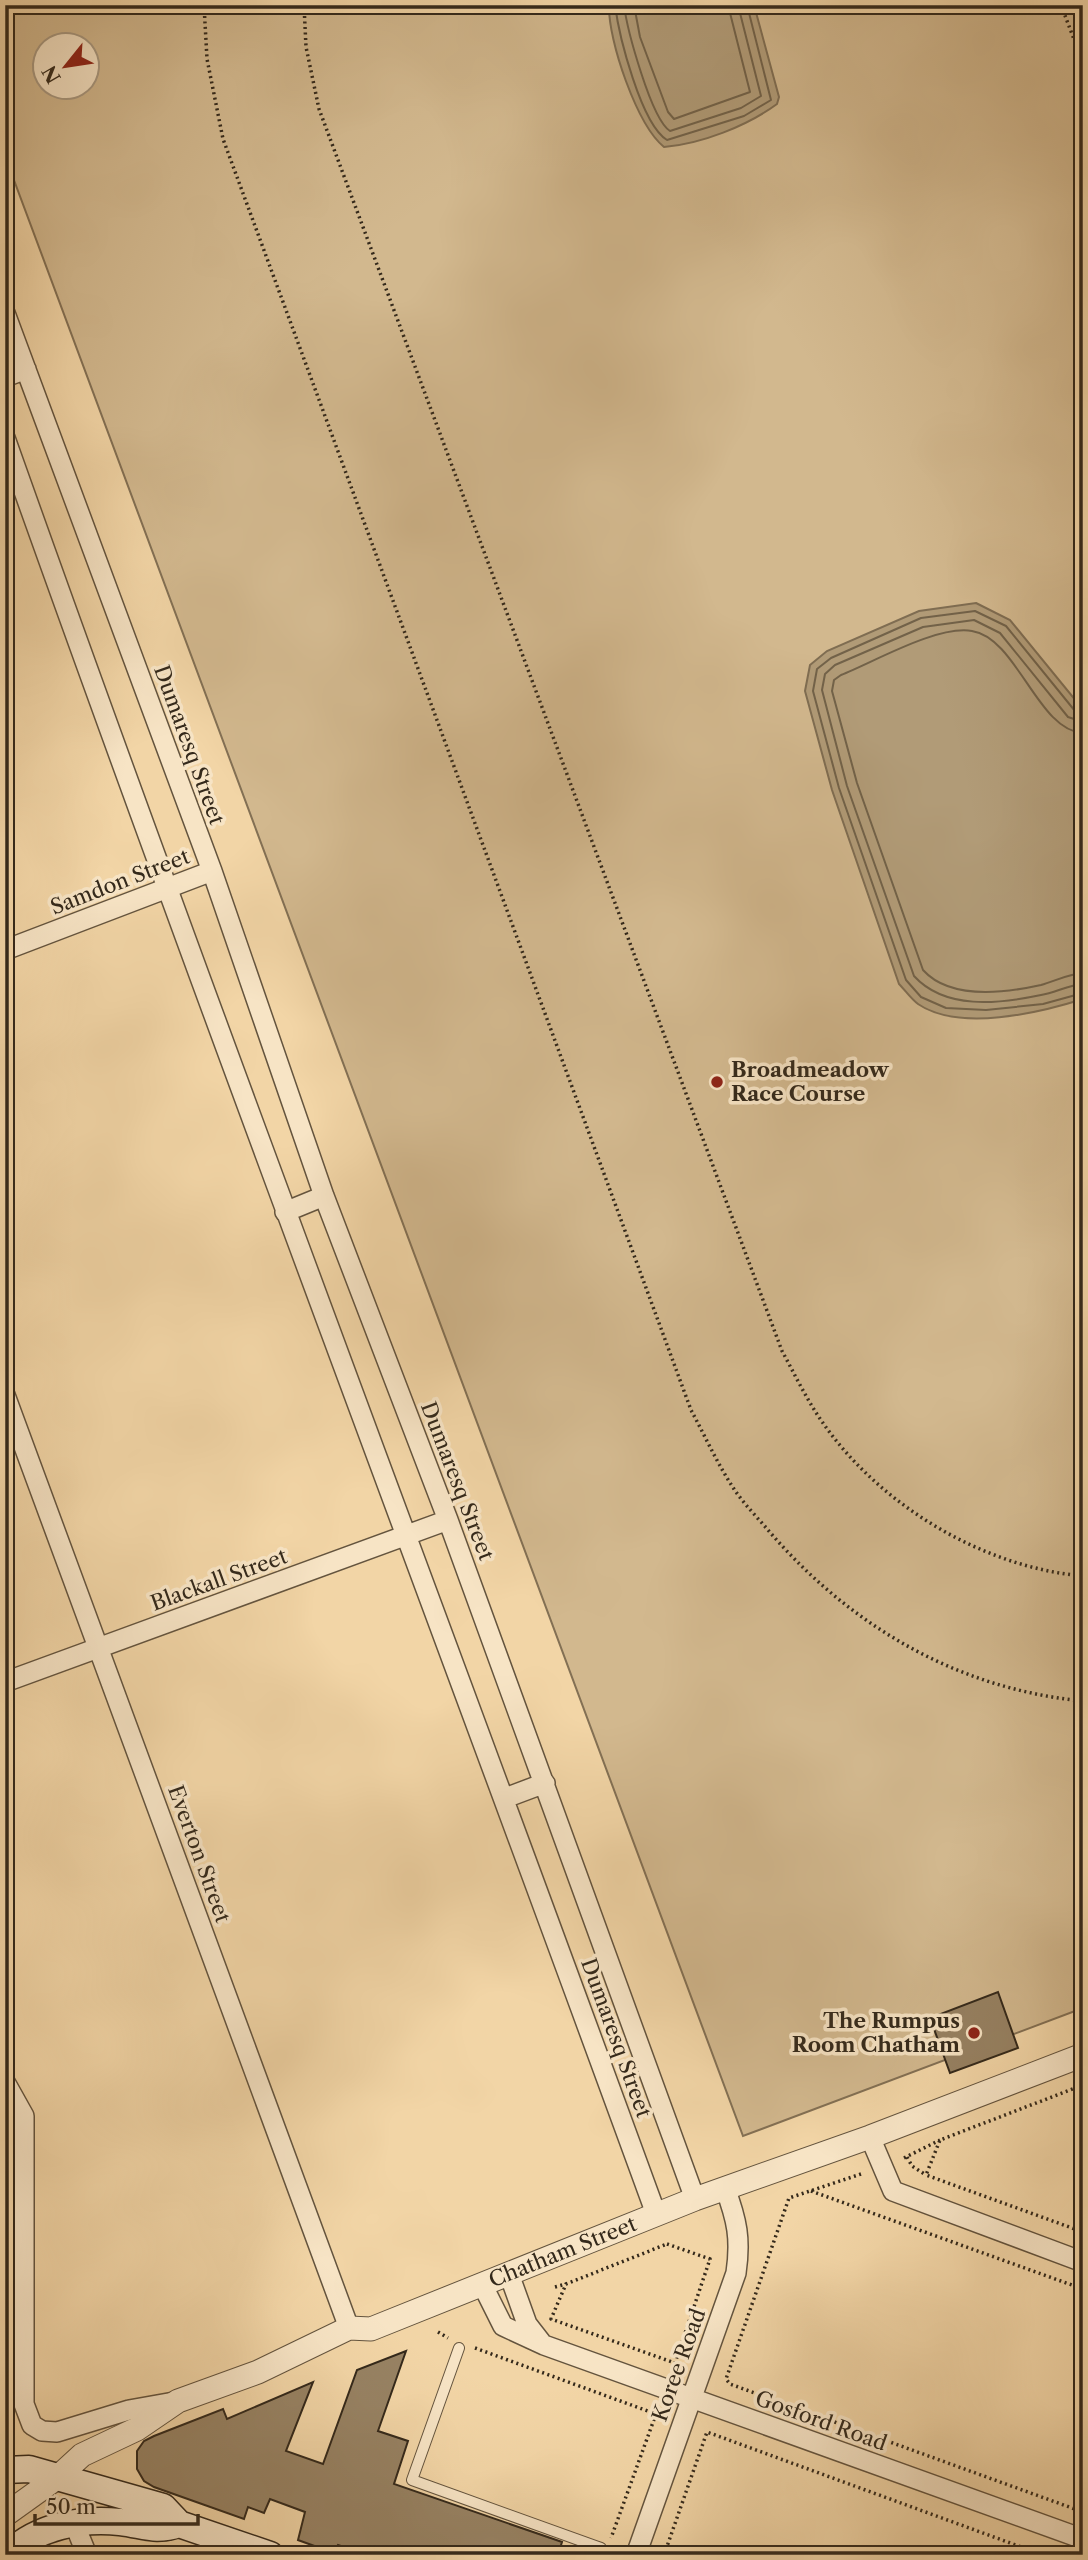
<svg xmlns="http://www.w3.org/2000/svg" width="1088" height="2560" font-family="'Libre Caslon Text',serif">
<style>
.green{fill:#d2b88e;stroke:#837054;stroke-width:2;fill-rule:evenodd}
.water{fill:#b19b77;stroke:#7f6d52;stroke-width:2}
.lines{fill:none;stroke-linecap:round;stroke-linejoin:round}
.shore{stroke:#726249;stroke-width:2}
.building{fill:#978263;stroke:#34291b;stroke-width:2}
.service-casing{stroke:#64543e;stroke-width:12}
.minor-casing{stroke:#64543e;stroke-width:22}
.tertiary-casing{stroke:#64543e;stroke-width:25}
.secondary-casing{stroke:#34291b;stroke-width:29}
.path{stroke:#34291b;stroke-width:3.5;stroke-dasharray:2 3.5;stroke-linecap:butt}
.service{stroke:#f7e4c5;stroke-width:10}
.minor{stroke:#f7e4c5;stroke-width:19}
.tertiary{stroke:#f7e4c5;stroke-width:23}
.secondary{stroke:#f7e4c5;stroke-width:26}
.poi-dot{fill:#8f2418;stroke:#f7e4c5;stroke-width:2.5}
.labels{text-anchor:middle;stroke-width:7;stroke-linejoin:round;paint-order:stroke}
.street-label{font-size:21px;fill:#34291b;stroke:#f7e4c5}
.poi-label{font-size:21px;font-weight:bold;fill:#34291b;stroke:#f7e4c5;text-anchor:start}
</style>
<rect width="100%" height="100%" fill="#f2d5a6"/>
<filter id="stains"><feTurbulence type="fractalNoise" baseFrequency=".00286" numOctaves="4"/><feColorMatrix values="0 0 0 0 .2 0 0 0 0 .09 0 0 0 0 .02 0 0 0 .5 -.17"/></filter>
<radialGradient id="worn" r=".72"><stop offset=".6" stop-color="#630" stop-opacity="0"/><stop offset="1" stop-color="#630" stop-opacity=".3"/></radialGradient>
<!-- green -->
<path class="green" d="M5 5H1083V2008L743 2136 5 156ZM46 46H88V88H46Z"/>
<!-- water -->
<path class="water" d="M609 5H754L779 97 777 104C747 126 701 144 664 147 637 125 608 41 609 5Z
M976 603 1010 620 1081 707 1083 719V999C1039 1013 959 1032 918 1004 911 999 905 990 899 984L832 790 805 691 810 665 827 651 919 611Z"/>
<g class="lines">
<!-- shore -->
<path class="shore" d="M615 5C619 36 641 124 667 140L744 116 771 100 747 5
M624 5C627 29 651 119 670 131L741 108 761 96 738 5
M634 5 640 37 668 112 674 119 750 92 728 5
M1083 713 1075 711 1006 626 975 611 921 618 831 658 817 669 813 691 839 788 906 980 921 997 946 1008 986 1010 1043 1004 1083 993
M1083 722 1068 717 1000 633 974 620 923 627 835 665 825 674 822 690 847 786 914 976C945 1010 998 1004 1041 995 1055 993 1068 985 1083 984
M1083 733C1038 731 1017 638 972 631 937 625 874 662 841 675L834 680 832 691 857 783 923 970C950 1000 1005 993 1041 985 1055 981 1068 974 1083 973"/>
</g>
<!-- building -->
<path class="building" d="M998 1992 1018 2048 950 2073 930 2018Z
M406 2351 378 2431 408 2441 394 2484 562 2542 558 2555H368L338 2545 334 2553 298 2540 305 2512 270 2499 264 2513 248 2507 244 2519 154 2487 144 2481 137 2469V2451L144 2441 154 2436 223 2409 227 2419 313 2382 286 2451 323 2464 357 2370Z"/>
<g class="lines">
<defs>
<path id="service" d="M459 2348 412 2480 601 2548"/>
<path id="minor" d="M5 313 212 871 324 1196 448 1520 695 2199
M5 377 26 369
M5 438C216 1032 440 1621 656 2214
M5 950 212 871
M285 1212 324 1196
M5 1395 349 2328
M5 1682 448 1520
M505 1798 545 1783
M5 2082 24 2116V2404L32 2425 42 2431 57 2432 129 2410 174 2402
M870 2137 893 2191 1083 2262
M509 2274 527 2324 541 2342
M482 2284 503 2326 544 2345 1083 2539
M74 2523 87 2555
M636 2555 736 2273C741 2239 737 2220 725 2188"/>
<g id="tertiary">
<path id="s1" d="M5 2515 58 2477 82 2455 137 2429 178 2401 258 2372 349 2328 371 2329 695 2199 870 2137 1083 2055"/>
</g>
<path id="secondary" d="M5 2470 29 2469 163 2507 179 2524 270 2555
M8 2555C37 2526 81 2518 120 2522 145 2525 154 2532 179 2524"/>
</defs>
<!-- service casing -->
<use href="#service" class="service-casing"/>
<!-- minor casing -->
<use href="#minor" class="minor-casing"/>
<!-- tertiary casing -->
<use href="#tertiary" class="tertiary-casing"/>
<!-- secondary casing -->
<use href="#secondary" class="secondary-casing"/>
<!-- path -->
<path class="path" d="M204 5 207 59 223 139 691 1410C705 1436 718 1465 734 1489 744 1504 757 1517 768 1530 849 1625 957 1689 1083 1701
M304 5 306 47 319 109 782 1351C793 1371 803 1392 815 1411 871 1500 979 1567 1083 1576
M1061 5 1083 63
M1083 2085 940 2140 926 2175 1083 2232
M907 2157 912 2166 926 2175
M904 2158 940 2140
M861 2174 789 2198 726 2379 730 2384 1083 2512
M811 2191 1083 2289
M667 2244 710 2259 675 2363 551 2319 566 2284Z
M555 2287 566 2284
M438 2332 448 2338
M475 2348 656 2414 611 2538
M140 2555 150 2552
M664 2555 707 2432 1043 2555"/>
<!-- service -->
<use href="#service" class="service"/>
<!-- minor -->
<use href="#minor" class="minor"/>
<!-- tertiary -->
<use href="#tertiary" class="tertiary"/>
<!-- secondary -->
<use href="#secondary" class="secondary"/>
</g>
<!-- markers -->
<g class="poi-dot">
<circle cx="717" cy="1082" r="7"/>
<circle cx="974" cy="2033" r="7"/>
</g>
<g class="labels">
<!-- street labels -->
<g class="street-label">
<text transform="translate(189 745) rotate(70)" y="7">Dumaresq Street</text>
<text transform="translate(120 882) rotate(-21)" y="7">Samdon Street</text>
<text transform="translate(457 1481) rotate(69)" y="7">Dumaresq Street</text>
<text transform="translate(219 1580) rotate(-20)" y="7">Blackall Street</text>
<text transform="translate(199 1854) rotate(70)" y="7">Everton Street</text>
<text transform="translate(616 2038) rotate(70)" y="7">Dumaresq Street</text>
<text dy="7" stroke="none"><textPath href="#s1" startOffset="623">Chatham Street</textPath></text>
<text transform="translate(679 2365) rotate(-70)" y="7">Koree Road</text>
<text transform="translate(821 2421) rotate(20)" y="7">Gosford Road</text>
</g>
<!-- poi labels -->
<g class="poi-label">
<text x="731" y="1077">Broadmeadow<tspan x="731" dy="24">Race Course</tspan></text>
<text x="960" y="2028" text-anchor="end">The Rumpus<tspan x="960" dy="24">Room Chatham</tspan></text>
</g>
</g>
<!-- margin -->
<rect width="1088" height="2560" fill="none" stroke="#f2d5a6" stroke-width="28"/>
<rect x="7" y="7" width="1074" height="2546" fill="none" stroke="#34291b" stroke-width="3.5"/>
<rect x="14" y="14" width="1060" height="2532" fill="none" stroke="#34291b" stroke-width="2"/>
<!-- north arrow -->
<g transform="translate(66 66) rotate(240)"><circle r="33" fill="#f7e4c5" stroke="#a99981" stroke-width="2"/>
<path d="M0-5L12 26L0 18L-12 26Z" fill="#8f2418"/>
<text y="-10" font-size="19" font-weight="bold" text-anchor="middle" fill="#34291b">N</text>
</g>
<!-- scale -->
<path d="M35 2514v10h163v-10" fill="none" stroke="#34291b" stroke-width="3.5"/>
<text x="46" y="2514" font-size="21" fill="#34291b" stroke="#f7e4c5" stroke-width="5" paint-order="stroke">50 m</text>
<rect width="100%" height="100%" filter="url(#stains)"/>
<rect width="100%" height="100%" fill="url(#worn)"/>
</svg>
